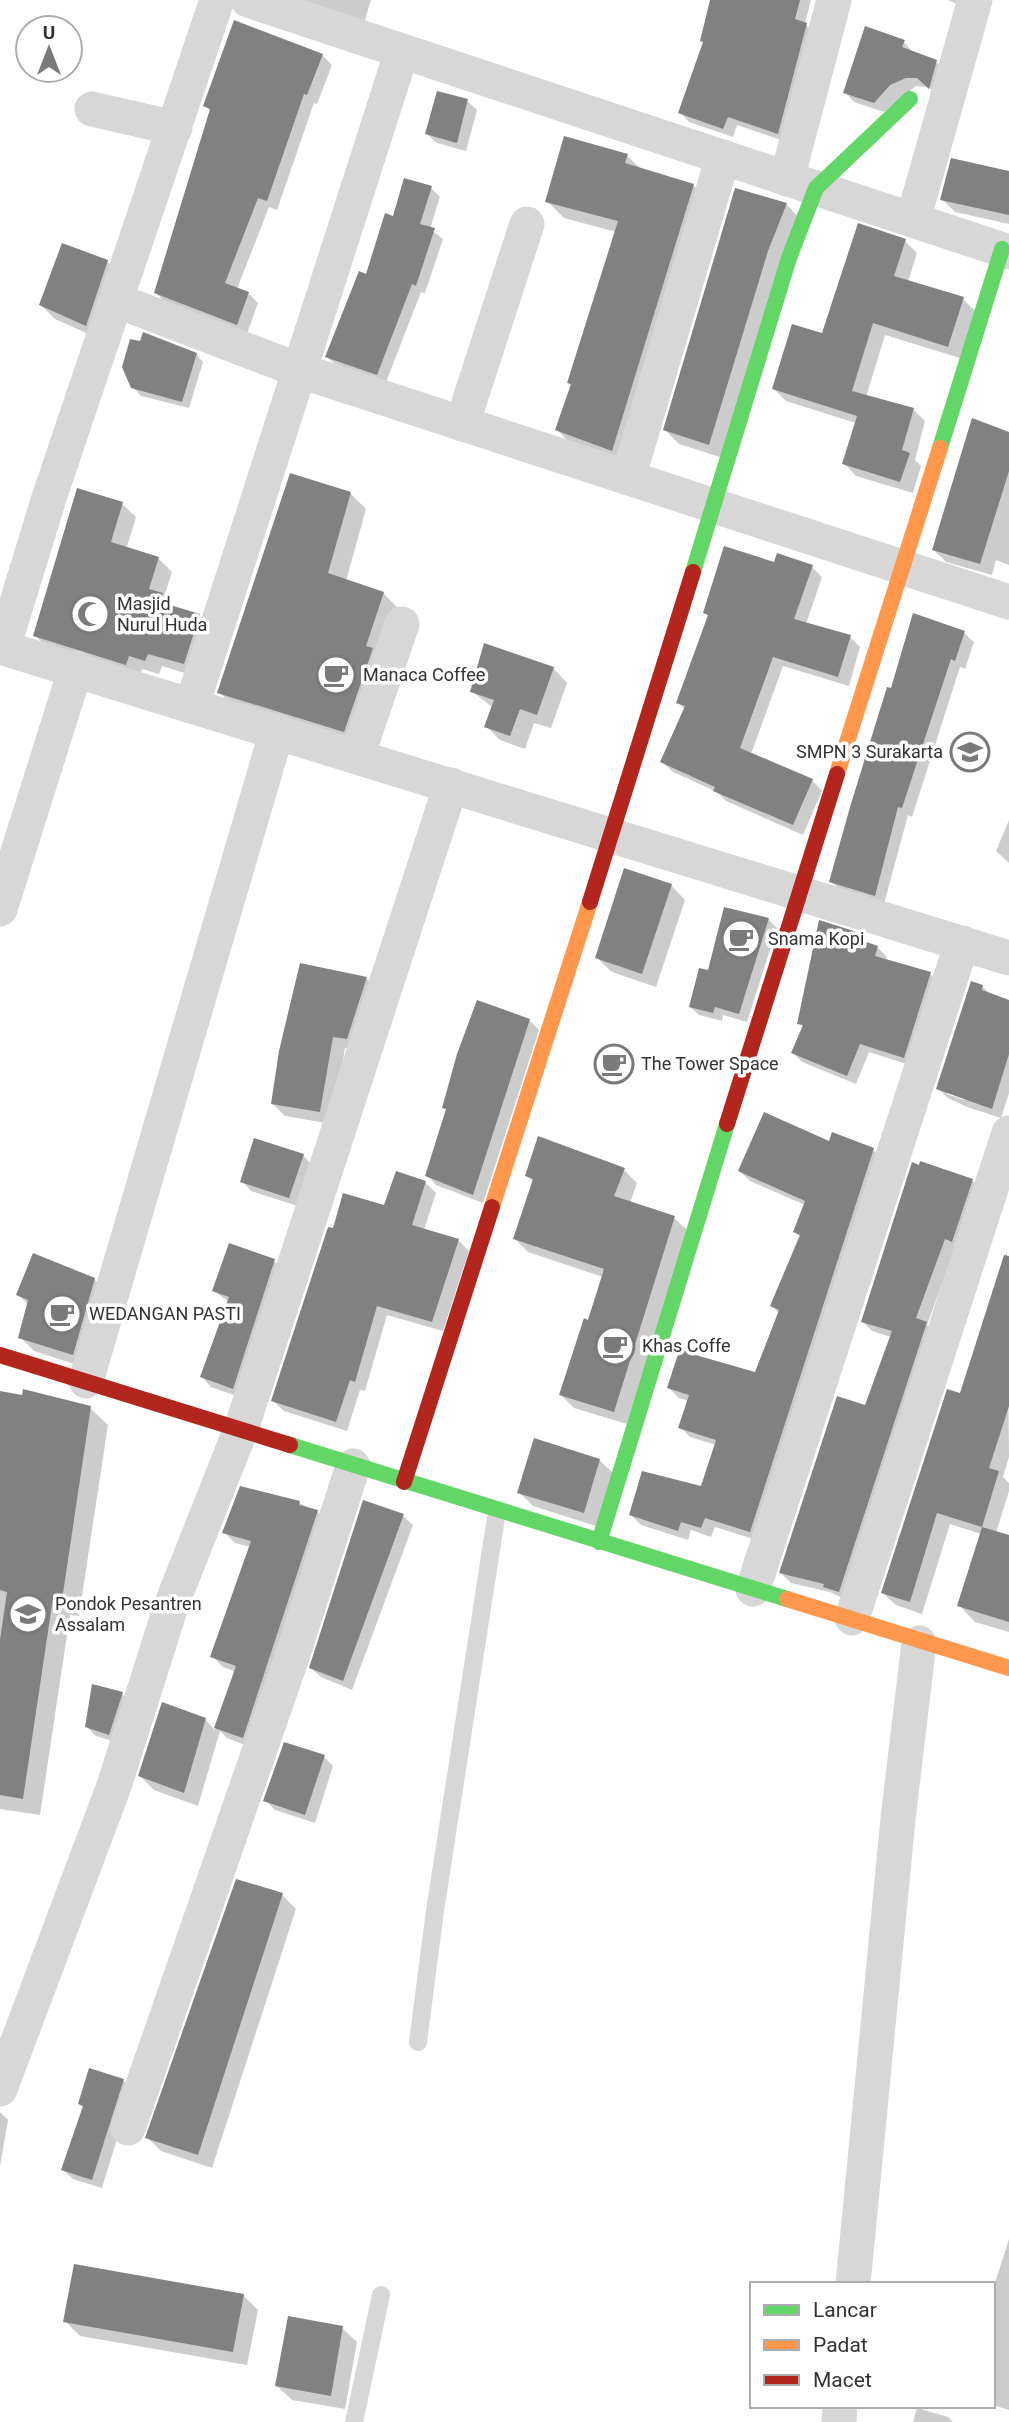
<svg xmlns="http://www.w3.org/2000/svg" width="1009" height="2422" font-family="Roboto,sans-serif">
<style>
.shadow{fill:#0003;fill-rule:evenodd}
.building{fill:#818181}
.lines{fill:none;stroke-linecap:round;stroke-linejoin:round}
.lane{stroke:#d7d7d7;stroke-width:18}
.street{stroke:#d7d7d7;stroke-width:35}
.fast{stroke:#63d668;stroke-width:16}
.slow{stroke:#ff974d;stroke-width:16}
.jam{stroke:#b3261e;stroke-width:16}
.labels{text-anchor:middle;stroke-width:7;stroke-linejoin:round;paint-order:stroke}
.poi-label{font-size:18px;fill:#333;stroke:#fff;text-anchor:start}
</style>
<rect width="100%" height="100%" fill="#fff"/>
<!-- shadow -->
<path class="shadow" d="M285 0H371L364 23Z
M712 0H811L805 24 816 34 787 142 737 125 733 137 689 122 680 112 704 43 702 41Z
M948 0H968L964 7Z
M904 42 913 53 936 62 946 71 939 97 928 87 916 86 884 112 854 102 845 92Z
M322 55 332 65 317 104 314 103 277 210 269 207 237 289 248 293 258 303 247 334 166 303 156 293 211 112 205 105Z
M467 101 477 110 466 151 437 143 427 134Z
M627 156 641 169 693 185 710 202 629 466 573 446 557 430 572 386 569 383 616 232 564 218 547 201Z
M1009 173V224L955 212 942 199Z
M431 188 440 197 430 229 443 239 425 293 421 292 386 382 336 365 327 357 394 218Z
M786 204 800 219 723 458 679 444 665 430Z
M905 241 917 253 908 282 963 299 975 311 960 358 885 335 866 397 913 409 925 421 915 460 921 466 913 493 856 476 844 463 856 423 786 401 774 389Z
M107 261 121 276 100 339 55 319 41 305Z
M196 354 203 362 189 408 141 396 133 387Z
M1009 434V565L996 560 992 575 946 562 934 550Z
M350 493 366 509 346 581 383 593 399 609 360 747 235 708 219 692Z
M122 504 136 517 127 547 158 558 172 572 164 597 176 609 199 616 213 629 198 677 162 666 159 674 142 669 140 677 48 649 35 635Z
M775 564 812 567 822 577 806 624 850 637 860 647 849 686 783 666 751 754 812 780 822 791 803 835 726 801 717 792 673 772 662 762 686 710 678 703 709 617 705 612Z
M964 633 974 642 965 669 960 667 912 817 908 815 884 904 841 891 831 881 892 690Z
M553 668 567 683 551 728 534 723 525 749 500 740 486 726 493 708 472 691Z
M1009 820V863L996 851Z
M671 885 685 900 656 987 612 972 597 958Z
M768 919 777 928 747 1022 723 1015 722 1021 699 1015 690 1007 709 972Z
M856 934 866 943 878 948 887 957 885 960 930 974 939 983 913 1066 869 1052 856 1084 802 1062 793 1053 804 1028 799 1023Z
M366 978 379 991 359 1051 345 1048 332 1124 285 1116 273 1104Z
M983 987 991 995 1009 1002V1093L1001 1118 967 1107 948 1098 938 1088ZM947 1091 965 1097 964 1100 947 1094Z
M529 1020 539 1030 483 1203 436 1185 427 1175 447 1111 444 1107Z
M833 1135 873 1150 884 1160 760 1541 715 1527 711 1537 691 1530 688 1540 641 1525 631 1515 702 1488 716 1445 690 1437 680 1427 689 1401 679 1398 669 1388 692 1350 701 1359 756 1374 779 1313 772 1306 801 1237 795 1232 805 1205 750 1181 740 1171 830 1143Z
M303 1155 312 1165 298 1206 251 1191 242 1181Z
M624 1170 637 1183 630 1203 674 1218 688 1231 627 1424 574 1408 561 1395 603 1277 528 1252 515 1239 534 1182 527 1176Z
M972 1180 982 1190 955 1248 927 1325 936 1334 849 1601 830 1592 791 1583 781 1573 866 1407 891 1337 872 1331 863 1322Z
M425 1182 436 1193 424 1230 458 1240 469 1251 443 1331 387 1315 365 1391 360 1390 347 1431 284 1411 273 1401 334 1230 385 1207Z
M1007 1251 1009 1457 1003 1477 1009 1483V1491L996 1533 1009 1537V1632L975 1622 959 1605 981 1534 950 1524 922 1614 896 1605 883 1593 962 1396Z
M274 1261 284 1270 242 1398 211 1387 202 1377 229 1302 214 1291Z
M94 1279 109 1294 87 1368 34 1351 20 1337 29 1305 18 1295Z
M24 1391 90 1408 108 1425 79 1616 70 1615 40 1815 0 1809V1393L23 1397Z
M599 1460 614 1474 599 1527 533 1506 519 1492Z
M299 1503 317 1511 328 1522 253 1748 227 1738 220 1731 198 1806 154 1790 140 1776 205 1719 215 1730 236 1672 223 1667 212 1656 251 1547 235 1543 224 1532Z
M403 1516 413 1525 352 1690 321 1677 311 1668Z
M122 1694 131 1703 119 1743 96 1736 87 1727Z
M324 1757 333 1766 315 1823 275 1810 265 1800Z
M282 1895 296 1909 212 2168 161 2151 147 2137Z
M123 2080 132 2090 102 2188 73 2179 63 2170 84 2108 80 2104Z
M0 2112 8 2120 0 2166Z
M1009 2239V2410L993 2405V2289Z
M243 2295 258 2310 247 2365 80 2336 65 2321Z
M342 2328 357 2342 345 2409 292 2400 277 2386Z
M917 2408 948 2417 953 2422H913Z"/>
<!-- building -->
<path class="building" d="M710 0H800L795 19 807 23 778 134 728 117 723 129 678 113 703 42 700 41Z
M234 20 323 54 307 95 304 94 267 201 258 198 225 283 249 292 237 325 154 293 210 109 203 106Z
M865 26 905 40 902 47 937 60 929 89 917 78H906L890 85 874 103 843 93Z
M437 91 468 99 457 143 425 134Z
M564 136 628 154 625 163 694 184 612 451 555 430 571 384 567 383 618 221 545 202Z
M951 158 1009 171V215L940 200Z
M404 178 432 186 420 224 435 228 416 286 412 284 377 375 325 357 359 271 366 274 385 213 393 216Z
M735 188 787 203 768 251 709 445 663 430Z
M858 223 906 239 894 276 964 297 948 347 873 323 852 391 914 408 902 450 910 453 900 482 842 464 857 416 772 389 792 324 822 333Z
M62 243 108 260 86 326 39 305Z
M143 332 197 353 182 402 131 388 122 367 130 339 140 341Z
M972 418 1009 432V471L980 564 932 550Z
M290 473 351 492 328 573 384 592 366 646 373 648 344 732 217 693Z
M77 488 123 502 111 542 159 557 149 589 163 593 160 602 200 614 184 664 148 654 145 661 129 656 126 665 33 636Z
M724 546 774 562 777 553 813 565 794 619 851 635 838 677 773 657 740 748 813 779 793 825 713 791 715 787 660 762 685 706 676 703 708 615 703 613Z
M913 613 965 631 955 661 951 659 902 808 898 807 875 896 829 882 850 807 887 687 891 688Z
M484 643 554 667 537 715 520 709 510 736 484 727 494 700 470 692Z
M624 868 672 884 642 974 595 958Z
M724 907 769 918 739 1014 715 1007 713 1013 689 1007 699 968 708 970Z
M819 920 857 932 855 938 878 946 875 956 931 972 904 1058 860 1044 847 1076 791 1053 803 1025 797 1024Z
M300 963 367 977 347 1039 333 1037 320 1112 271 1104 279 1051Z
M971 981 983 985 982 990 1009 1000V1054L992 1109 936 1089Z
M477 1000 530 1019 473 1195 425 1176 446 1109 442 1108 457 1054Z
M764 1112 829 1141 832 1132 874 1148 750 1532 705 1518 701 1528 681 1522 678 1531 629 1515 642 1471 701 1486 716 1440 678 1428 689 1395 667 1388 681 1345 693 1349 692 1354 755 1372 779 1310 770 1306 800 1235 793 1232 805 1201 738 1171Z
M538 1136 625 1168 614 1196 675 1216 614 1412 559 1395 584 1318 588 1320 604 1269 513 1239 533 1179 525 1176Z
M254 1138 304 1154 289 1198 240 1182Z
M920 1161 973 1179 952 1242 945 1239 916 1318 927 1322 839 1592 823 1587 824 1584 779 1573 837 1396 865 1405 892 1331 861 1322 912 1162 919 1165Z
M396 1171 426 1181 412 1225 459 1239 432 1322 377 1306 355 1382 350 1380 336 1422 271 1401 328 1227 333 1228 343 1193 384 1205Z
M229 1243 275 1259 233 1389 200 1377 229 1297 212 1291Z
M33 1253 95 1278 73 1355 18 1338 28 1300 16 1295Z
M1004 1255 1009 1256V1406L989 1468 999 1471 982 1527 937 1513 910 1602 881 1593 947 1389 960 1393Z
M23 1389 91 1406 62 1600 53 1598 23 1799 0 1795V1640L7 1592 0 1590V1391L22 1395Z
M534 1438 600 1459 584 1513 517 1493Z
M240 1486 300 1501 299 1505 318 1510 243 1738 214 1728 236 1666 210 1657 251 1541 222 1533Z
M363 1500 404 1514 343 1681 309 1668Z
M982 1527 1009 1535V1622L957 1606Z
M92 1684 123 1692 109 1735 85 1727Z
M162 1702 206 1718 184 1793 138 1776Z
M284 1742 325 1755 305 1815 263 1801Z
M236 1879 283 1893 198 2155 145 2138Z
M89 2068 124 2079 92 2180 61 2170 83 2106 78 2104Z
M74 2264 244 2294 233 2352 63 2322Z
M288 2316 343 2326 331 2396 275 2386Z"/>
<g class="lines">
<!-- lane -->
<path class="lane" d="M418 2042 435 1911 497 1511
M354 2422 381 2295"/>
<!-- street -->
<path class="street" d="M248 0 1009 252
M92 109 175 128
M787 179 834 0
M913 220 975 0
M118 301 301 371 1009 602
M462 424 527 224
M628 478 723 157
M0 647 1009 958
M3 648 49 498 217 0
M192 705 402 51
M357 756 402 624
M0 909 76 668
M86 1381 277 731
M753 1589 962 943
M852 1618 1009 1133
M0 2089 114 1786 172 1603 241 1429 451 785
M128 2128 292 1657 353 1466
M853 2284 898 1819 919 1643
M839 2422 840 2406"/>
<!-- fast -->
<path class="fast" d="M940 448 1002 249
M693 572 789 258 816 188 910 99
M290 1445 787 1599
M599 1542 727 1124"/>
<!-- slow -->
<path class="slow" d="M837 774 940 448
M492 1207 590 902
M787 1599 1009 1668"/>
<!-- jam -->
<path class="jam" d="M590 902 693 572
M727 1124 837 774
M0 1355 290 1445
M404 1482 492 1207"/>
</g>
<!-- icons -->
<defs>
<symbol id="mosque-ring" viewBox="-11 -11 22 22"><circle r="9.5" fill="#fff" stroke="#7a7a7a" stroke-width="1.5"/><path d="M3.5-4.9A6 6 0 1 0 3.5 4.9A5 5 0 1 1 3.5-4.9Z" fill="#7a7a7a"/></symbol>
<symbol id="cafe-ring" viewBox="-11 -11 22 22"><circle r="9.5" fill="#fff" stroke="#7a7a7a" stroke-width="1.5"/><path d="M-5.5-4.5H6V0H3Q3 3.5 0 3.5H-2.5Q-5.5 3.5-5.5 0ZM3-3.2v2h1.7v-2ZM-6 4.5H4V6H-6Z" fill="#7a7a7a"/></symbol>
<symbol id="school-ring" viewBox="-11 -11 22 22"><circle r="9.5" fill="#fff" stroke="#7a7a7a" stroke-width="1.5"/><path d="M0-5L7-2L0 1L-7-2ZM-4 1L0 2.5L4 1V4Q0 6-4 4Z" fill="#7a7a7a"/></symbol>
</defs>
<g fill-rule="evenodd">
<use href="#mosque-ring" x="68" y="592" width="44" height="44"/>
<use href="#cafe-ring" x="314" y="653" width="44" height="44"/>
<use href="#school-ring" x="948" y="730" width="44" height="44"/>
<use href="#cafe-ring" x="719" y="917" width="44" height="44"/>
<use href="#cafe-ring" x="592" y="1042" width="44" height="44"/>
<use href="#cafe-ring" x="40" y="1292" width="44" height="44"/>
<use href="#cafe-ring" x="593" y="1324" width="44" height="44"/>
<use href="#school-ring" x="6" y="1592" width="44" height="44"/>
</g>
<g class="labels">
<!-- poi labels -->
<g class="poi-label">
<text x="117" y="610">Masjid<tspan x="117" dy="21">Nurul Huda</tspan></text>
<text x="363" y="681">Manaca Coffee</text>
<text x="943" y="758" text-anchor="end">SMPN 3 Surakarta</text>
<text x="768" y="945">Snama Kopi</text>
<text x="641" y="1070">The Tower Space</text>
<text x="89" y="1320">WEDANGAN PASTI</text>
<text x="642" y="1352">Khas Coffe</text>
<text x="55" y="1610">Pondok Pesantren<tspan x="55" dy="21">Assalam</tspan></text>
</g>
</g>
<!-- legend -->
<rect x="750" y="2282" width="245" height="126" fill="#ffffff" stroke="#adadad" stroke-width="2"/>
<rect x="764" y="2305" width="35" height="10" fill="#63d668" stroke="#adadad" stroke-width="2"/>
<text x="813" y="2317" font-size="21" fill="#333333">Lancar</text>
<rect x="764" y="2340" width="35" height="10" fill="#ff974d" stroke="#adadad" stroke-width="2"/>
<text x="813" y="2352" font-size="21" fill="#333333">Padat</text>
<rect x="764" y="2375" width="35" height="10" fill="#b3261e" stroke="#adadad" stroke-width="2"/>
<text x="813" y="2387" font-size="21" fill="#333333">Macet</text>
<!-- north arrow -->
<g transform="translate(49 49)"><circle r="33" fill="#ffffff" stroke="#adadad" stroke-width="2"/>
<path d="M0-5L12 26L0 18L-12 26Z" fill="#7a7a7a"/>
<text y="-10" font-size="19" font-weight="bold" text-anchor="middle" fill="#333333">U</text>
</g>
</svg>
